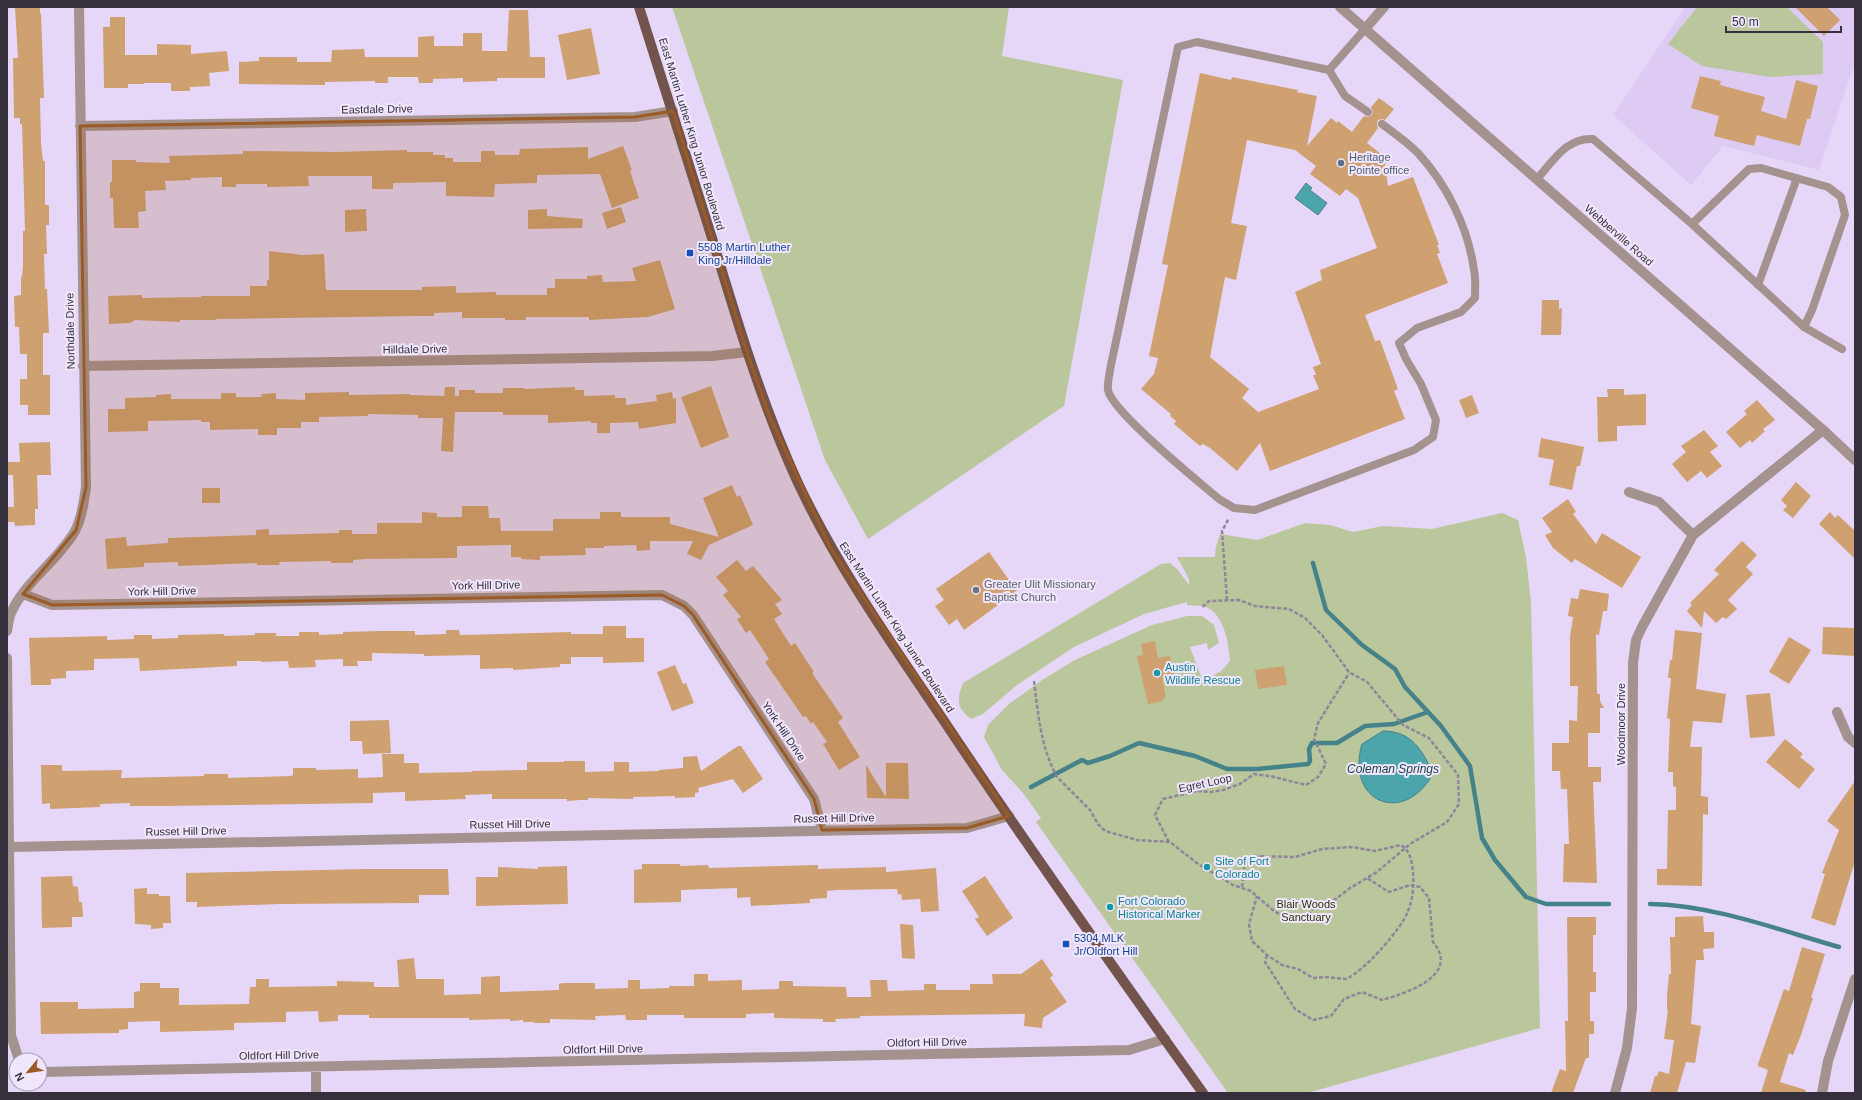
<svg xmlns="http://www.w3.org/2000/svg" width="1862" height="1100" font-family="Arial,sans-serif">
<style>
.built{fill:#ddcbf4}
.green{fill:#bac69b}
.water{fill:#4ca5aa;stroke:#458289}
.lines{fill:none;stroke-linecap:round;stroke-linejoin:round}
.stream{stroke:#458289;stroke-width:4.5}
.building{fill:#cfa070;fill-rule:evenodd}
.path{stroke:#8f859d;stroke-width:2.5;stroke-dasharray:4 2;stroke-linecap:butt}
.service{stroke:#a4928e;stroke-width:8}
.minor{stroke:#a4928e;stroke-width:10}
.tertiary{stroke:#a4928e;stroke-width:10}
.primary{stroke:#72544c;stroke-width:10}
.marked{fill:#9b5a26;fill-opacity:0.2;stroke:#9b5a26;stroke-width:3;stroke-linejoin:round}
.service-dot{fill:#5c6f8a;stroke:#f0e7fc;stroke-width:1.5}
.transit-dot{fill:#1a4fb4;stroke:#f0e7fc;stroke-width:1.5}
.worship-dot{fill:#6b7280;stroke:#f0e7fc;stroke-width:1.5}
.culture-dot{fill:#0f9aa8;stroke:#f0e7fc;stroke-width:1.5}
.labels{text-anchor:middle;stroke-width:4;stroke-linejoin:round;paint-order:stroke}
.street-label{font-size:11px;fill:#36303d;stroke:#f0e7fc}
.service-label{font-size:11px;fill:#4e5e75;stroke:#f0e7fc;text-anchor:start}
.transit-label{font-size:11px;fill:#164399;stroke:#f0e7fc;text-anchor:start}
.worship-label{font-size:11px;fill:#5b616d;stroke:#f0e7fc;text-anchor:start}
.culture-label{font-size:11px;fill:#0d838f;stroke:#f0e7fc;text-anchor:start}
.park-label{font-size:11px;fill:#2b3404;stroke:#f0e7fc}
.water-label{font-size:12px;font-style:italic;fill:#143e41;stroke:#f0e7fc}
</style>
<rect width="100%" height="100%" fill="#e6d7f9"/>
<!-- built -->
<path class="built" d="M1685 7H1855V62L1819 170 1723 146 1691 185 1613 115Z"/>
<!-- green -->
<path class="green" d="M672 7H1009L1002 56 1123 80 1064 406 868 539 825 460Z
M1697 7H1787L1823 42V74L1770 77 1702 66 1668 44Z
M1502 513 1518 520 1526 557 1531 602 1540 1028 1307 1093H1228L1036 822 1041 818 1023 793 1002 770 984 737 988 725 1009 704 1042 680 1075 660 1152 625 1187 616H1202L1214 625 1219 643 1208 650 1207 643 1190 647 1203 682 1221 671 1230 661C1229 644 1224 614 1206 607 1201 605 1193 606 1187 605V602L1144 614 1074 647 1017 685 983 714 971 719C956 708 957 699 963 683L1161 564 1170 563 1178 570 1189 585V579L1177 557H1215L1216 546 1220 534 1257 540 1305 523 1330 525 1353 532 1383 526 1432 529Z"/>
<!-- water -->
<path class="water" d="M1306 183 1312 188 1310 190 1327 203 1318 215 1295 198Z
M1383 731C1412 731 1423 751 1433 774 1403 827 1345 801 1362 744Z"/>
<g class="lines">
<!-- stream -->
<path class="stream" d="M1313 563 1326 610 1362 645 1395 669 1405 687 1441 726 1470 766 1482 838 1495 860 1526 897 1546 904H1609
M1031 787 1082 760 1088 763 1110 756 1139 743 1195 756 1227 769H1258L1308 764 1310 761 1309 749 1312 743H1337L1365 726 1394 724 1428 712
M1650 904C1713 905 1779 930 1839 947"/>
</g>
<!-- building -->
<path class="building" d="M15 7H40V13H41L44 98H40L41 143 43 161H45V205H49V225H46L47 254H44L45 289H47L49 333H43V375H50V415H28V405H20V379H27V354H20L19 327H15L14 296 21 295V277H22L23 265V231H25L22 124H20V118H14L13 58H18Z
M1795 7H1827L1840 20 1824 36Z
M509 10H528L530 57H545V78H497V81L463 82V78L433 79V83H419L418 77H388V83H375V81L325 82V85L239 84V62L259 61V57H297V62H331L332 50 364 49 365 57H418V37L434 36V46H463V33H482V51H507Z
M110 17H125V55H157V44L191 45V54L227 51 229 71 209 73 210 86 190 87V91H171V83H144V84H128V88H104L103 27H110Z
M591 28 600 74 567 80 558 35Z
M1200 73 1231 80 1232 77 1298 90 1297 92 1317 96 1307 146 1331 118 1337 123 1338 121 1352 132 1364 116 1368 117 1372 115 1373 112 1371 107 1379 98 1394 109 1385 120 1382 119 1378 120 1377 124 1378 128 1367 143 1381 154 1380 156 1387 162 1385 164 1388 186 1413 177 1439 245H1437L1440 253 1437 254 1448 283 1365 315 1375 341 1380 340 1398 389 1394 391 1405 419 1270 471 1260 443 1237 471 1210 448 1203 444 1200 446 1174 424 1176 421 1170 416 1171 414 1141 389 1154 374 1158 358 1149 356 1168 265 1162 264ZM1247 140 1295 150 1316 166 1310 174 1340 196 1346 189 1358 198 1377 248 1320 270 1322 280 1295 292 1321 364 1313 367 1316 375H1313L1319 389 1258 412 1242 398 1249 389 1210 357 1225 277 1236 280 1247 226 1231 223Z
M1700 76 1721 81 1720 85 1765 97 1761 111 1786 119 1796 80 1818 86 1810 119H1807L1800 146 1757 135 1754 146 1714 136 1719 116 1691 108Z
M623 146 632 170 630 171 639 198 612 208 600 174 537 175V183L495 184 494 197 446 196V182L393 183V189H372V176H308L309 186 267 187V184H236V187H222V177L191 178V180L165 181 166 190 145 191 146 211 138 212 139 228H114L113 198H110V182H112V160H136V162L170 163 169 156 243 154V151L336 152 407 150V152H433V155H445V158H453V162H481V151H495V155H519L520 149 588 147V159Z
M621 207 626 222 607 229 602 213Z
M366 209 367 231 345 232V210Z
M547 209V216L583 219 582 228 528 229V210Z
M269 251 303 255 324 254 326 290H422V287L456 286V293L496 292V295H547V288H555V279H587V276L602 275 603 282 636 281 632 268 660 260 675 309 648 317 589 320V317H526V320H505V318H462V312L434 313V316H416L216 319V320H180V322L135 320 130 323 109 324 108 296 142 295V298L201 297V296H250V286H267V280H269Z
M1542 300H1559V309L1562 308 1561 335H1541Z
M711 386 729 437 701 448 681 397Z
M445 387H455V396H459V390H475V393H503V388H524V389L575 387V390H584V396L615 395V398H626V405L657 401 656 395 672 392 673 399 676 398V423L639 429 638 422 610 423V433H597V423H591V421L548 423V415H503V412H455L453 452 441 451 443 418H418V415L368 414V416L319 417V422H301V428H277V435H258V429L210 430V422H201V420L148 421V431L108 432V409H125V398L156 397V395L171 394V399H221V393H236V397H262L261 394 276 393V399L305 400V393L349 392V395L410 394V395L444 396Z
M1607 389H1624V395L1646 394V425L1617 426V441L1598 442 1597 397H1608Z
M1472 395 1479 413 1466 418 1459 400Z
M1757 400 1775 420 1763 429 1765 431 1752 443 1750 440 1740 448 1726 432 1747 414 1744 411Z
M1704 430 1718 446 1710 452 1722 466 1707 478 1701 471 1687 482 1672 464 1686 452 1681 446Z
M1541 438 1584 447 1580 466H1577L1572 490 1549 485 1554 460 1538 457Z
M50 442 51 475H37L38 509H35V525L15 526 14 522H7V507H14L13 475H8V462H20L19 443Z
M1796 482 1811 496 1793 518 1783 510 1787 506 1781 500Z
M732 485 737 497 740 495 753 525 709 545 701 560 687 554 693 541H650V550L637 551 636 545 604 546V548H585L586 555 540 556V560L521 559V557H511V545L457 546V558L367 559 353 560V563H331V561L279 562 280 565H257V563L178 566V562L144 563V567L107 569 105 539 126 537 127 546 168 543V538L256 535V530L269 529V535L339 533V530H352V534H377V523H422V512L437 513V517H462V506H488L489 518H500L501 531H553V519H600V512H621V517H670V524L719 537 703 498Z
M202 488H220V503H202Z
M1568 499 1576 512 1573 514 1596 544 1602 533 1641 557 1622 588 1575 559 1572 563 1553 548 1545 535 1552 532 1542 518Z
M1830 512 1835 518 1838 515 1855 531V559L1819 524Z
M1742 541 1757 555 1746 567 1753 574 1728 600 1737 609 1726 619 1723 617 1716 623 1704 611 1702 628 1687 611 1692 605 1690 603 1719 574 1714 570Z
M989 552 1017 591 964 630 957 619 949 625 935 606 944 600 936 589Z
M737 560 746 571 753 566 782 600 775 604 782 614 774 619 791 646 795 643 814 672 812 673 843 718 838 722 860 757 839 770 823 744 827 742 813 722 811 724 806 716 803 717 765 662 769 659 750 630 746 633 737 619 741 617 723 595 728 591 716 577Z
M1580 589 1609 594 1607 611H1603L1599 635 1596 634 1597 694H1600V701L1604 708H1600V733H1588V767H1601V782H1593L1597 883 1563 882 1564 844H1569L1567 789H1561L1560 771H1552V743H1569V720L1577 721 1578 686H1570V637L1573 617 1568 616 1571 598 1578 599Z
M603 626H626V638H644V662L603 663V657H571V664H560V667L513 670V668L480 669V655L424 656V654L372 653V661H357L358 666H343V659L315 660 316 667 289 668 288 661 261 662V661H237V666L140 671 139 658 94 659V670L66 671V678L51 679V685H31L29 638 107 636V640L134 639V635H152V639L178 638V635L224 634V636L255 635V633H276V636H299V632H319V635L343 634V632L379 631H415V635L446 634V630H459L460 635 571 632V634H603Z
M1823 627 1855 628V656L1822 654Z
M1675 630 1702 633 1696 689 1726 694 1722 723 1693 721 1690 747H1702L1701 796 1708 797V815L1703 814 1702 886 1657 885V869H1667L1668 810H1676V787L1673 786V772H1668L1670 719 1667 718 1671 678H1668L1670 660H1672Z
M1789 637 1811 650 1789 684 1769 672Z
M1155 641 1158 658 1170 656 1177 686 1162 677 1166 698H1163V701L1148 704 1137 656 1143 655 1141 644Z
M675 665 683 684 686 683 694 703 672 711 657 672Z
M1284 666 1287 685 1258 689 1255 670Z
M1770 693 1775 736 1750 738 1746 695Z
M389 720 391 753 363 754 362 741H350V721Z
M1785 739 1803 754 1800 757 1815 769 1799 789 1766 762Z
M738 746H741L763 779 743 793 733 779 698 788 699 792 695 793V797L675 798V796L633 797V799L588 798V800H580L567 801V799H492V794L465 795 466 799 405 801V792L373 793V803L162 806H130V803L100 804V807L50 809V803L42 804 41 765H62V771L122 770 121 778 204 776V774H228V778L291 776 293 775V768H316V770L358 769V778L383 777 382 754H404V763H419V773L472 772V771L527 770V762H564V761H585V772L614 771V762H629V772L659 771V770L683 768V757L697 756 701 771Z
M886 763H908L909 799 867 798 866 765 886 797Z
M1855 781V861L1835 926 1811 918 1825 874 1822 873 1839 830 1827 821Z
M642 864H680V866L708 865 709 868 818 865V869L886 867V872L936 868 939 911 921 912 920 899 902 900 901 894 898 895 897 889 837 890 827 891V898L810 899V903L751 906 750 897 737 898V888L681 890V902L634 903V870L642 869Z
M567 866 568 904 476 906V877H498V867L538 869V867Z
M365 869H448L449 895H419V903L280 904 197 907V902H186V873Z
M72 876 73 886 78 887 79 902H82L83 917H72V927L42 928 41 877Z
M985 876 1013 918 987 936 975 919 979 917 962 891Z
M147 888V894H159V896H170L171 923H163V928L151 929V925L135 924 134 889Z
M1703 916 1704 932H1714V948L1703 949 1704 960H1696L1691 1024 1701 1026 1695 1063 1686 1062 1677 1093H1650L1655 1076H1657L1659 1071 1669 1074 1674 1040 1664 1039 1668 1010H1667V996L1669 974H1671L1670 937H1675V917Z
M1567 917H1596V935H1593V972H1596V992H1590V1021H1594V1034H1589V1058H1586L1573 1093H1551L1560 1069 1566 1071 1565 1021H1568Z
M900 924 913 925 915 957 914 959 902 958Z
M1802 947 1825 954 1811 998H1813L1801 1035 1793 1055 1789 1053 1780 1082 1806 1090 1805 1093H1761L1768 1070 1758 1066V1064L1784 989 1789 991Z
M414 958 416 979H444V995L481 994V977L500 976V992L559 990V984L562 983H595V989L628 988V980H640V989L669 988V986H694V974H708V981L742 980V990L779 989V981H793V986L846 987 847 997H871L870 980H887L888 991 924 990V984H936V990H970V984H993L992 974H1021L1042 959 1053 975 1050 978 1067 1002 1043 1018 1042 1028 1024 1026 1025 1014 860 1016V1018L835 1019 836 1022H823V1019L774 1018V1013L746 1014V1018H684V1015H647V1020H626L625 1015 595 1016 596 1020 550 1019V1023H534V1022H523V1020L510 1021V1019L469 1020V1018H369V1015H338V1021L319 1022 318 1011 286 1012V1022L234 1023V1030L160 1032V1021L128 1022V1029L119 1030V1033L41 1034 40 1002H78V1009L134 1008V992L140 991V983H160V988H179V1005L249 1004 250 987H256V979H269V987L337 986V981L374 982V987H399L397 960Z"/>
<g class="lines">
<!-- path -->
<path class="path" d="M1227 600 1222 531 1229 518
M1034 681C1038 714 1041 748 1057 777L1090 810 1098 824 1105 831 1137 840 1170 842 1198 864 1233 885 1251 891 1274 911 1288 919 1298 920 1305 918 1313 909 1332 902 1350 888 1377 872 1410 844 1447 822 1459 804 1458 775 1429 738 1403 725 1367 682 1349 672 1322 635 1305 618 1289 609 1255 606 1239 600 1209 601 1201 608
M1169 842 1155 815 1163 799 1197 791 1211 792 1223 790 1240 784 1254 774 1270 776 1306 785 1318 777 1326 764 1314 739 1318 723 1349 673
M1242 887 1245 862 1253 856 1295 857 1322 849 1352 847 1375 851 1401 845C1410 851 1412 861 1413 872 1414 885 1413 899 1408 911 1402 929 1363 972 1346 979L1325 977 1313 978 1298 969 1282 965 1267 955 1252 941 1249 924 1257 896
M1267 955 1265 962 1295 1009 1313 1020 1331 1016 1344 999 1362 992 1382 1000C1407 993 1461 975 1433 942L1429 898 1420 887 1410 885 1389 892 1367 878"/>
<!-- service -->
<path class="service" d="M1365 29 1329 70 1197 42 1178 47 1111 365C1110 372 1107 383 1108 390 1112 412 1198 481 1219 499L1234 508 1255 510 1414 450 1433 437 1436 420 1421 384 1406 359 1399 343 1417 328 1461 312 1475 298C1475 289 1476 279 1474 270 1468 227 1447 185 1418 153 1407 142 1394 133 1382 124
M1329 70 1345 96 1368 112
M1537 179C1553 161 1567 137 1593 139L1692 224 1804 327 1812 310 1845 215 1841 197 1828 187 1761 168 1749 169 1692 224
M1758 285 1797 178
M1804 327 1842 349"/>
<!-- minor -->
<path class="minor" d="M1365 29 1384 7
M80 126 635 117 673 111
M83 366 712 356 747 352
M1629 492 1659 502 1693 535
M23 594 52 605 662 595 684 606 693 615 814 799 822 830
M7 631C8 625 9 618 11 613 25 581 58 561 75 531 82 518 84 501 86 487L79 7
M7 658 11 1035 19 1060
M1837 712 1848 737 1855 743
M10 847 967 828 1009 816
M316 1067V1093
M40 1072 1129 1050 1165 1039
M1615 1093 1627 1048 1632 1008 1633 663 1636 640 1642 627 1693 535 1823 430
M1822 1093 1828 1061 1855 979"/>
<!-- tertiary -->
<path class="tertiary" d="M1340 7 1823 430 1855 460"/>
<!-- primary -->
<path class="primary" d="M639 7C664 84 688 161 712 238 737 321 762 405 798 483 838 568 892 644 944 721 1028 847 1115 970 1203 1093"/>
</g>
<!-- marked area -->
<path class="marked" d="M673 111 747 352 770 417 830 547 1009 816 967 828 822 830 814 799 693 615 684 606 662 595 52 605 23 594 76 530 86 487 80 126 635 117Z"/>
<!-- markers -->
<circle class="service-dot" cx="1341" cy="163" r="4"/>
<g class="transit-dot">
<rect x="686" y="249" width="8" height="8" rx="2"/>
<rect x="1062" y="940" width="8" height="8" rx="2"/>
</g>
<circle class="worship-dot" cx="976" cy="590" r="4"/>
<g class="culture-dot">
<circle cx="1157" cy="673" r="4"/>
<circle cx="1207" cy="867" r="4"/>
<circle cx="1110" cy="907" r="4"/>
</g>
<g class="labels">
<!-- street labels -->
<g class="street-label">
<text transform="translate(377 109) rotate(-1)" y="4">Eastdale Drive</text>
<text transform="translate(692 134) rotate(73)" y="4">East Martin Luther King Junior Boulevard</text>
<text transform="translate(1619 235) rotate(41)" y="4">Webberville Road</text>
<text transform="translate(70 331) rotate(-91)" y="4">Northdale Drive</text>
<text transform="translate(415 349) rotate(-1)" y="4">Hilldale Drive</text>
<text transform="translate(486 585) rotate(-1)" y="4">York Hill Drive</text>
<text transform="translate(162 591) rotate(-1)" y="4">York Hill Drive</text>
<text transform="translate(897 627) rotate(57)" y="4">East Martin Luther King Junior Boulevard</text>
<text transform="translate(1621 724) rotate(-90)" y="4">Woodmoor Drive</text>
<text transform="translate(784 731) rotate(56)" y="4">York Hill Drive</text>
<text transform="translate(1205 783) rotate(-12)" y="4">Egret Loop</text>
<text transform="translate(834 818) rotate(-1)" y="4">Russet Hill Drive</text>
<text transform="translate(510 824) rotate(-1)" y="4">Russet Hill Drive</text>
<text transform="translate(186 831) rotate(-1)" y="4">Russet Hill Drive</text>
<text transform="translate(927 1042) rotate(-1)" y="4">Oldfort Hill Drive</text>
<text transform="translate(603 1049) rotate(-1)" y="4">Oldfort Hill Drive</text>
<text transform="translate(279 1055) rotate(-1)" y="4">Oldfort Hill Drive</text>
</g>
<!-- service labels -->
<g class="service-label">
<text x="1349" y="161">Heritage<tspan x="1349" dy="13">Pointe office</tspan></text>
</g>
<!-- transit labels -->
<g class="transit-label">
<text x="698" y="251">5508 Martin Luther<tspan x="698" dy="13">King Jr/Hilldale</tspan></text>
<text x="1074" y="942">5304 MLK<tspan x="1074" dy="13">Jr/Oldfort Hill</tspan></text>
</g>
<!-- worship labels -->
<g class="worship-label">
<text x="984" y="588">Greater Ulit Missionary<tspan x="984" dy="13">Baptist Church</tspan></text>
</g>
<!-- culture labels -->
<g class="culture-label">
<text x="1165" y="671">Austin<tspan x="1165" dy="13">Wildlife Rescue</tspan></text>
<text x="1215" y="865">Site of Fort<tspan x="1215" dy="13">Colorado</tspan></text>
<text x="1118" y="905">Fort Colorado<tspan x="1118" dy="13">Historical Marker</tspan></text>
</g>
<!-- park labels -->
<g class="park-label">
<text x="1306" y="908">Blair Woods<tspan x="1306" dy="13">Sanctuary</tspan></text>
</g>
<!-- water labels -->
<g class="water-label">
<text x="1393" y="773">Coleman Springs</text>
</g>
</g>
<!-- border -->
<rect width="1862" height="1100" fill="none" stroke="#36303d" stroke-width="16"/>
<!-- north arrow -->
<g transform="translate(28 1072) rotate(241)"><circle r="19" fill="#f0e7fc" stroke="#a69eb0"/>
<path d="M0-3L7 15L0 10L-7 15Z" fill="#9b5a26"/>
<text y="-6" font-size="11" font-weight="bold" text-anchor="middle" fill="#36303d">N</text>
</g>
<!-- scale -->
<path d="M1726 26v6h115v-6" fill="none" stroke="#36303d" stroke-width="2"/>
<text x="1732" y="26" font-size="12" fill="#36303d" stroke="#f0e7fc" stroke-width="3" paint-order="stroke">50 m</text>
</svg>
